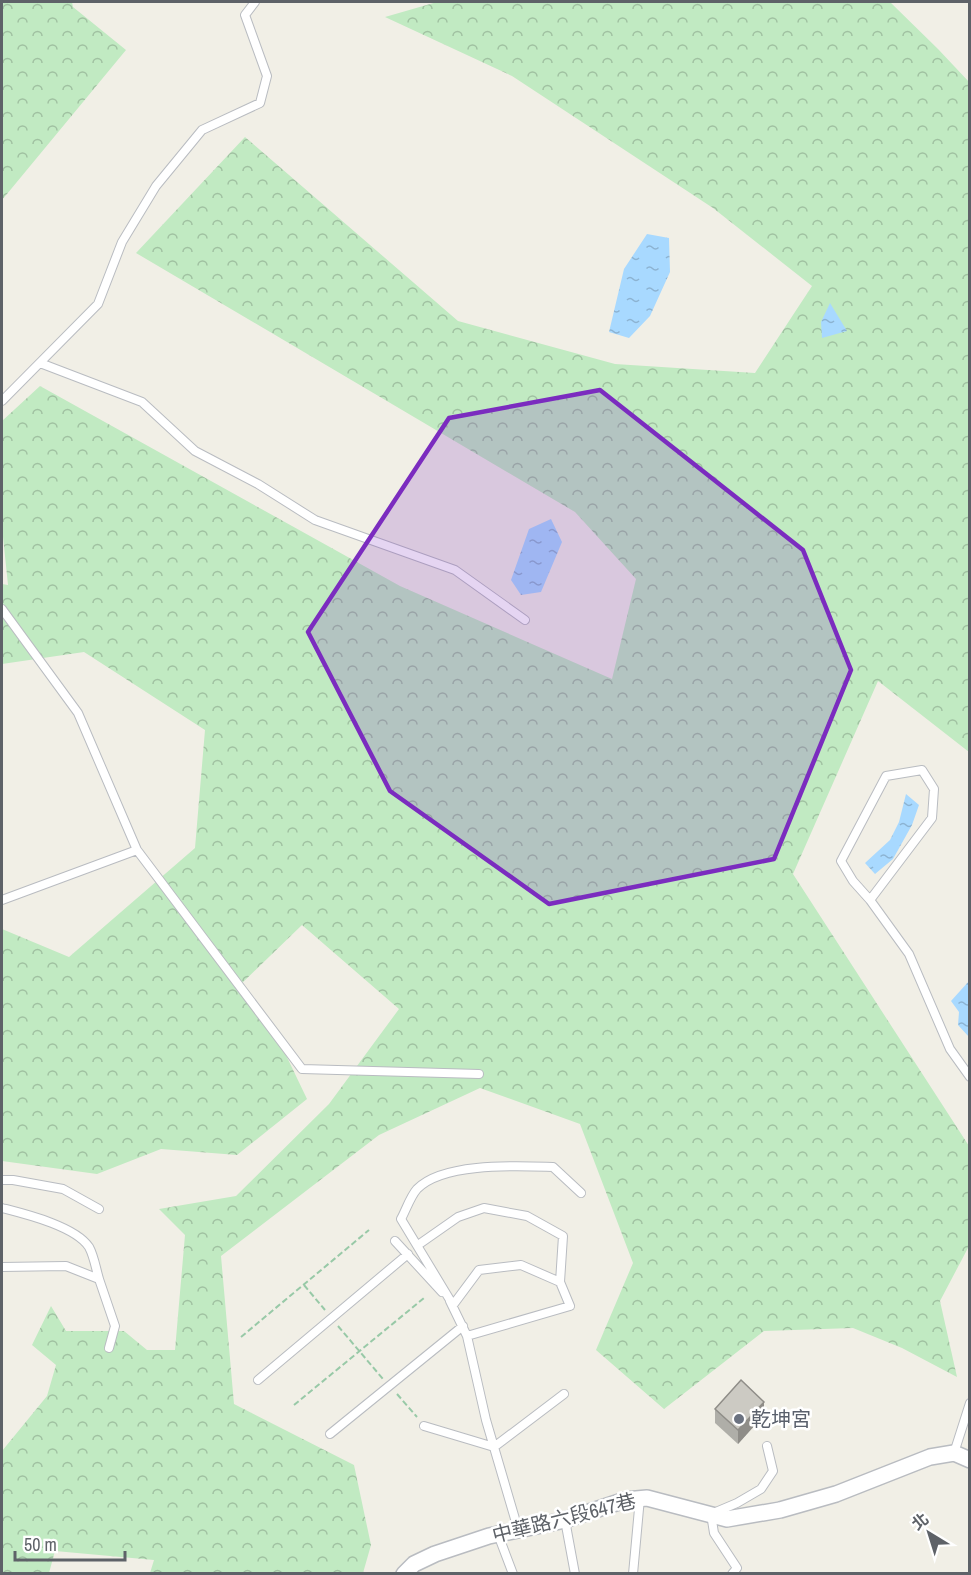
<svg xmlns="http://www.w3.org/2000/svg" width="971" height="1575" font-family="'Archivo Narrow','Noto Sans TC',sans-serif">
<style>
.forest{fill:url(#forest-crowns)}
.water{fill:url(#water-ripples)}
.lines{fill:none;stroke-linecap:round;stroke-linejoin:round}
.service-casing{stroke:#b9bcc1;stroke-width:10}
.minor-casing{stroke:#b9bcc1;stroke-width:18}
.path{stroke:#98c9a7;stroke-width:2;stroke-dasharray:6 3;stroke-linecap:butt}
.service{stroke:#fff;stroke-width:8}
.minor{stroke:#fff;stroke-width:15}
.wall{fill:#afaea8}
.shaded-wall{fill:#8f8d88}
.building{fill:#cccac3;stroke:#8f8d88;stroke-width:1.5}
.marked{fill:#7b2cbf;fill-opacity:0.2;stroke:#7b2cbf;stroke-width:4.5;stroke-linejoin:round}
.worship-dot{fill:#6b7280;stroke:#fff;stroke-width:2}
.labels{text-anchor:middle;stroke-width:5;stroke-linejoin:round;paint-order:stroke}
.worship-label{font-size:20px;fill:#5b616d;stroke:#fff;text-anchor:start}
.street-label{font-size:20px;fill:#5e6268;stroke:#fff}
</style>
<defs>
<pattern id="forest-crowns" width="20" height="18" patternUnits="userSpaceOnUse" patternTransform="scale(1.5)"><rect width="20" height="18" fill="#c1eac2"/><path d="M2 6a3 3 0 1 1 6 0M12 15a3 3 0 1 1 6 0" fill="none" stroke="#a0c1a1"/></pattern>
<pattern id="water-ripples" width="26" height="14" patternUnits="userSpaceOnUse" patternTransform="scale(1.5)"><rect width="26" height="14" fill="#a8d9ff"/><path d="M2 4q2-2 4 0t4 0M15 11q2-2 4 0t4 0" fill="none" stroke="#8cb3d2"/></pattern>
</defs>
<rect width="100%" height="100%" fill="#f1efe6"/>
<!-- forest -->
<path class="forest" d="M2 2H72L73 7 126 50 2 200Z
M437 2H890L938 49 970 83 969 752 878 681 793 874 969 1146V1246L940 1301 957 1377 902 1348 853 1328 764 1331 664 1409 596 1350 633 1263 580 1124 480 1088 379 1135 221 1256 234 1404 354 1465 371 1545 363 1573H150L154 1560 55 1551 49 1573H2V1451L47 1396 56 1365 32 1345 51 1306 66 1331H124L147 1350H175L185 1235 159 1209 236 1196 329 1104 399 1009 302 925 240 985 274 1030 307 1099 237 1155 161 1149 97 1174 2 1161V929L69 957 195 848 205 730 84 652 2 664V584L8 585 2 527V421L40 386 400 586 612 679 636 579 575 512 136 253 245 137 458 321 615 364 755 373 812 286 713 208 512 76 385 17Z"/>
<!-- water -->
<path class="water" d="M647 234 669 238 670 272 650 316 629 338 609 332 624 269Z
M830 303 847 331 822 338 821 322Z
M551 519 562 542 541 592 521 595 511 580 529 529Z
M906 794 919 805 912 825 893 859 875 874 865 863 890 840 899 822Z
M969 981 970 982 969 1037 958 1025 959 1012 951 1001Z"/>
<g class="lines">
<defs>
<path id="service" d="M40 363 142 402 195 451 258 484 315 520 455 570 525 620
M2 401 98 304 122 242 156 186 202 130 260 103 267 76 245 15 255 2
M2 609 78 713 137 850 302 1069 479 1074
M2 900 137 850
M870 900 932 818 934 789 922 770 886 776 841 861 853 881 870 900 909 954 950 1049 970 1077
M2 1180H13L63 1189 99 1209
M2 1208C25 1214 75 1226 89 1247 94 1256 96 1269 99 1279L66 1266 2 1267
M395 1241 442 1292
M418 1245 458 1217 484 1208 527 1216 563 1236 560 1282 570 1306 467 1336
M99 1279 115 1326 109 1348
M560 1282 521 1265 479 1270 453 1305 401 1219C406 1210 410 1197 417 1189 443 1162 517 1166 553 1167L581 1193
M450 1301 467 1336 486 1420 518 1529
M258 1380 408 1254
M424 1426 494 1447 564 1394
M330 1434 463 1326
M954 1453 970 1403
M565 1520 575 1574
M500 1533 499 1537 513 1574
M633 1574 640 1498
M732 1574 737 1568 714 1533 711 1514 737 1503 761 1489 773 1471 767 1446"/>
<path id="minor" d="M404 1574 414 1564 435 1554 489 1536 565 1520 625 1500 647 1498 727 1519 780 1510 836 1494 930 1457 954 1453 970 1460"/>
</defs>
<!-- service casing -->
<use href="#service" class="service-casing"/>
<!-- minor casing -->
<use href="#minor" class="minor-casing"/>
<!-- path -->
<path class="path" d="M304 1285 325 1310
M338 1326 383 1379
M241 1337 369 1230
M397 1394 417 1417
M294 1405 424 1298"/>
<!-- service -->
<use href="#service" class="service"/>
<!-- minor -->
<use href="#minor" class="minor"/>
</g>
<!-- wall -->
<path class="wall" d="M715 1409 764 1415 738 1444 715 1423Z"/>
<!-- shaded-wall -->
<path class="shaded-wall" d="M764 1402V1415L738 1444V1430Z"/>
<!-- building -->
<path class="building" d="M741 1380 764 1402 738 1430 715 1409Z"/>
<!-- marked area -->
<path class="marked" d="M600 390 803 550 851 670 774 859 549 904 390 791 308 632 449 418Z"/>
<!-- markers -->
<circle class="worship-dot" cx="739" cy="1419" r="6"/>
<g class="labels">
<!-- worship labels -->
<g class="worship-label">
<text x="751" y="1426">乾坤宮</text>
</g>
<!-- street labels -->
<g class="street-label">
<text transform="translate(564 1518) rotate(-14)" y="7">中華路六段647巷</text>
</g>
</g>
<!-- border -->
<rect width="971" height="1575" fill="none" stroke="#5e6268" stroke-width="6"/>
<!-- north arrow -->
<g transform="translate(929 1533) rotate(322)" stroke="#ffffff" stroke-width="4.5" paint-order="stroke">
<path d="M0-4.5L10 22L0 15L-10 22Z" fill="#5e6268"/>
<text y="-9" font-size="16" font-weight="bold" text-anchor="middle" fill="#5e6268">北</text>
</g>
<!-- scale -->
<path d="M15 1551v9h110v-9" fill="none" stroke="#5e6268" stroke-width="3"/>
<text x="24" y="1551" font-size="18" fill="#5e6268" stroke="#ffffff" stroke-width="4.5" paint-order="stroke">50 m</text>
</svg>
